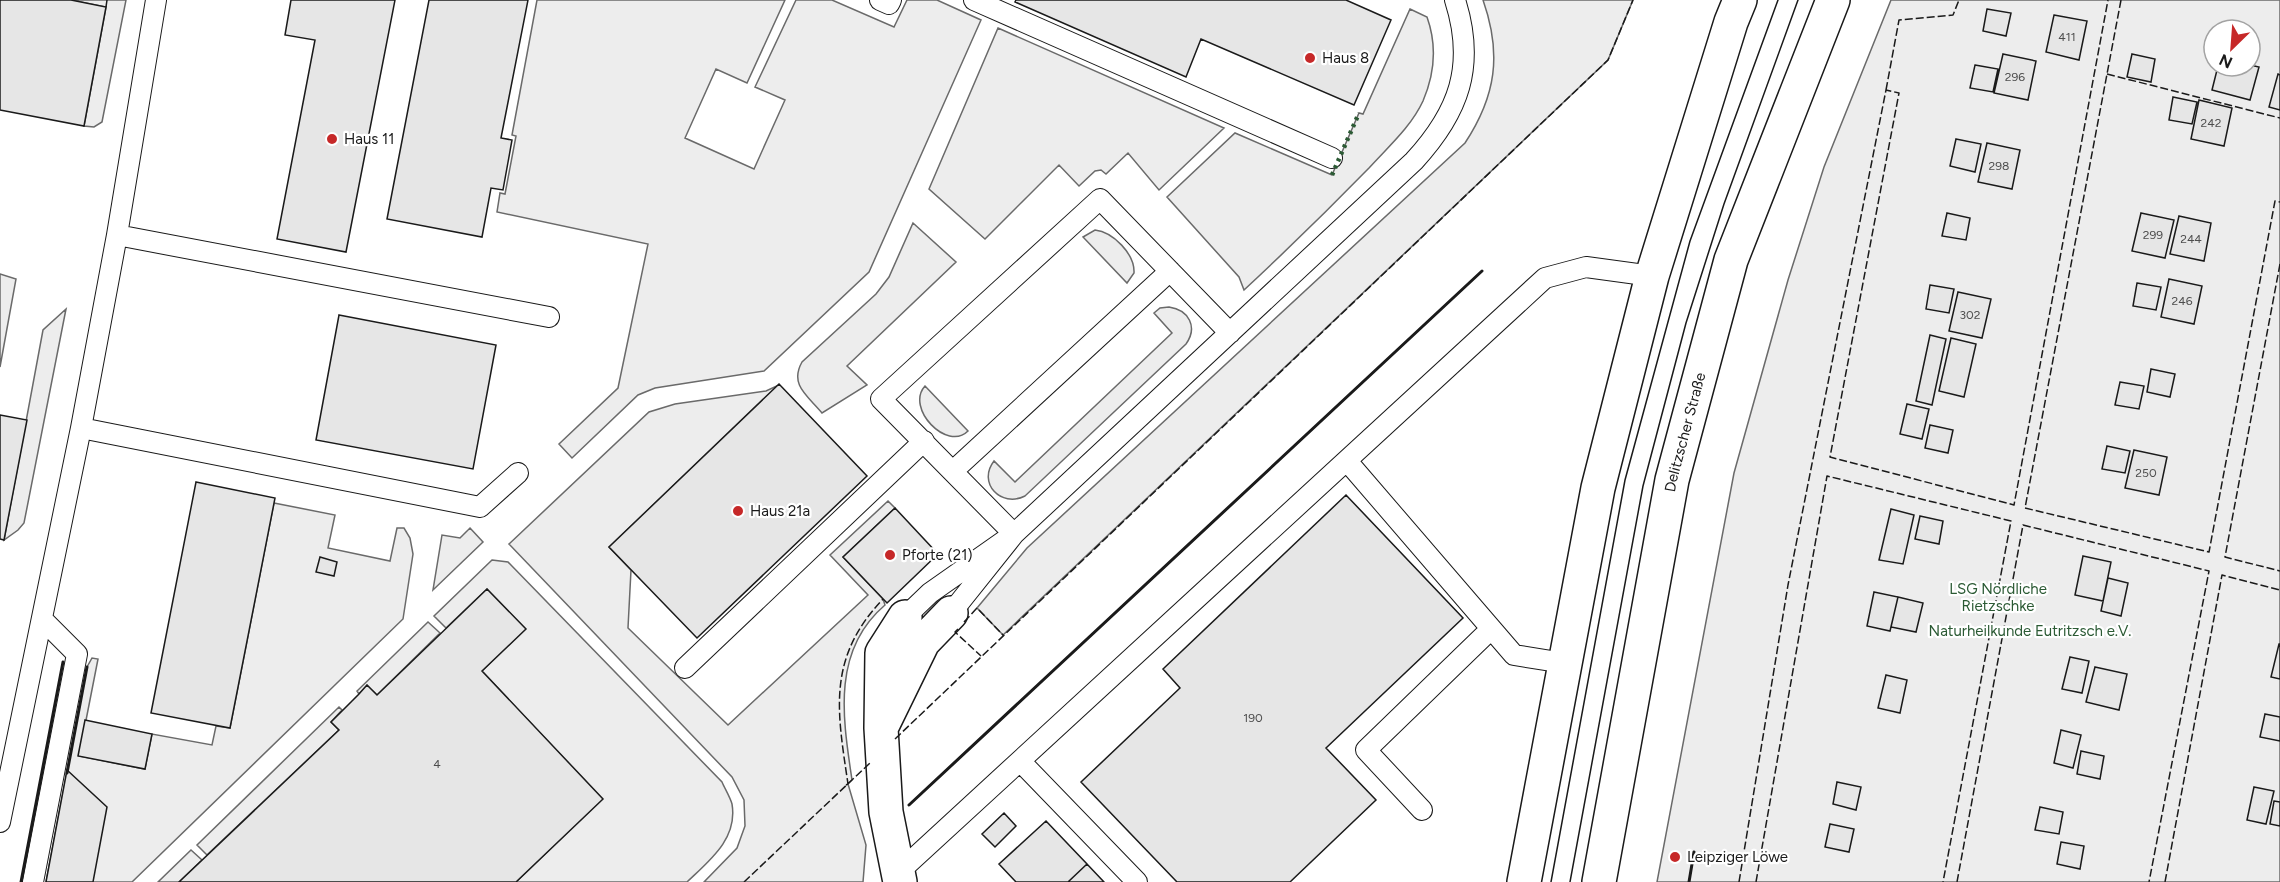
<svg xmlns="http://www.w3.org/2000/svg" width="2280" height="882" font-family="Figtree,sans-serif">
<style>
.green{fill:#ededed;stroke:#6a6a6a;stroke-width:1.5;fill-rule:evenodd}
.building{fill:#e6e6e6;stroke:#1a1a1a;stroke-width:1.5}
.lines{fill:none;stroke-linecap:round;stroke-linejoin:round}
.service-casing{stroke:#1a1a1a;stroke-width:22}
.minor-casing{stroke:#1a1a1a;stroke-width:36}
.secondary-casing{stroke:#1a1a1a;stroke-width:36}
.service{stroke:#fff;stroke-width:20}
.minor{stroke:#fff;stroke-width:33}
.secondary{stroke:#fff;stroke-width:33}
.tram{stroke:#1a1a1a;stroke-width:1.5}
.hedge{stroke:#2b5a34;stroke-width:4.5;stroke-dasharray:3 4.5;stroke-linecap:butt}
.fence{stroke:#1a1a1a;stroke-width:1.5;stroke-dasharray:8 3;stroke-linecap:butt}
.wall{stroke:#1a1a1a;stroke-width:3}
.poi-dot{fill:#c62828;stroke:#fff;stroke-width:2}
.labels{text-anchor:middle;stroke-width:4.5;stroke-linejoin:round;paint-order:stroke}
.number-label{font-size:12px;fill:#4d4d4d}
.poi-label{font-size:15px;fill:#1a1a1a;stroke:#fff;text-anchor:start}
.street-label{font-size:15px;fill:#1a1a1a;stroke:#fff}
.park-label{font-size:15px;fill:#2b5a34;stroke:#fff}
</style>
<rect width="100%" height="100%" fill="#fff"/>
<!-- green -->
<path class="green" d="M71 0H126L102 122 94 127 84 126 106 7Z
M537 0H785L747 83 716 69 685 138 754 169 785 100 755 87 796 0H832L894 27 907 0H937L981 20 869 272 764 371 655 388 638 395 572 458 559 444 618 388 648 244 497 212 500 193 505 194 516 136 512 135Z
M1483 0H1633L1608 60 1003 635 977 608 1027 548 1465 143C1496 96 1502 54 1483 0Z
M1891 0H2280V882H1657L1734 473 1788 280 1824 167ZM2214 30H2250V66H2214Z
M1410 9 1427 17C1437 45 1435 73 1423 101 1411 127 1388 147 1369 168 1328 210 1287 250 1244 290L1239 277 1167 197 1235 133 1332 175 1359 113 1363 114Z
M998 28 1224 128 1159 190 1128 153 1106 174 1101 170 1095 171 1079 186 1059 165 985 239 929 189Z
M913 223 956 262 847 366 867 385 822 413C808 396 789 385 802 362L876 294 889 277Z
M1095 230C1113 232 1135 254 1134 273L1127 283 1083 237Z
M0 274 16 279 0 367Z
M1169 307C1189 310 1198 327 1186 344L1025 496C1001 508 977 483 994 461L1015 482 1172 333 1154 313 1160 308Z
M66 309 24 523 18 530 4 540 43 330Z
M779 385 609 547 631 570 628 628 728 725 868 595 830 555 888 501 895 508 843 557 883 599 885 605C831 651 843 719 852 780L848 784 866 845 863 882H704L737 848 745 826 744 800 732 777 509 544 649 412 675 404 766 391Z
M925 386 968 431C947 452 905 408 925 386Z
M274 503 335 515 328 548 390 561 397 528H404L410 538 413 554 403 619 132 882H46L87 667 92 658 98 659 79 756 145 769 152 734 212 745 216 726 230 728Z
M470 528 483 542 433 590 442 535 460 538Z
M492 560 508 562 722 782C725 789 730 797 732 804 738 839 709 861 687 882H516L602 799 482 671 525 629 487 589 446 628 434 616Z
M428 622 440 633 377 695 367 685 359 694 357 691Z
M339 707 342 710 331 722 339 730 207 855 197 845Z
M191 850 202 860 179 882H158Z"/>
<!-- building -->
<path class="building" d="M0 0H71L106 7 84 126 0 110Z
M291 0H395L346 252 277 239 315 40 285 35Z
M429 0H528L501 138 512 140 503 190 491 188 482 237 387 219Z
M1016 0H1346L1391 20 1354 105 1201 39 1186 77 1015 2Z
M1987 9 2011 13 2006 36 1983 31Z
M2054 15 2087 21 2079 60 2046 52Z
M2003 54 2036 61 2028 100 1994 93Z
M2132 54 2155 59 2151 82 2127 77Z
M1975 65 1998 69 1993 92 1970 88Z
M2250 65 2259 67 2250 100 2212 90 2218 66Z
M2278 74 2280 75V110L2269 107Z
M2173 97 2197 102 2192 124 2169 120Z
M2199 100 2232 108 2224 146 2191 139Z
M1956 139 1981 144 1975 172 1950 166Z
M1987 143 2020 150 2012 189 1978 182Z
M1947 213 1970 218 1966 240 1942 236Z
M2141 213 2174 220 2165 258 2132 251Z
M2179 216 2211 223 2204 261 2170 254Z
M2169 279 2202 286 2194 324 2161 317Z
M2137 283 2161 287 2156 310 2133 306Z
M1930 285 1954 289 1949 313 1926 309Z
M1958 292 1991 299 1982 338 1949 331Z
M339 315 496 345 473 469 316 440Z
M1930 335 1946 339 1932 405 1916 401Z
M1951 338 1976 344 1964 397 1939 391Z
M2151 369 2175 374 2170 397 2147 392Z
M2120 382 2144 386 2139 409 2115 405Z
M779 384 867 476 697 638 609 547Z
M1907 404 1929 409 1922 439 1900 434Z
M0 415 27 420 4 540 0 539Z
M1930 425 1953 430 1948 453 1925 448Z
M2107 446 2130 451 2125 473 2102 469Z
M2134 450 2167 457 2159 495 2125 488Z
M196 482 275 498 230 728 151 713Z
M1346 495 1463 618 1326 748 1376 800 1290 882H1177L1081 782 1180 688 1163 669Z
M895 508 938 554 887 603 843 557Z
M1891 509 1914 515 1903 564 1879 560Z
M1920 516 1943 521 1939 544 1915 539Z
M2083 556 2111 562 2103 601 2075 595Z
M320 557 337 562 334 576 316 572Z
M2108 578 2128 583 2121 616 2101 611Z
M487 589 526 629 482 671 603 799 516 882H179L339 730 331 722 359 694 367 685 377 695Z
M1874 592 1898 597 1890 631 1867 626Z
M1898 597 1923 603 1916 632 1891 627Z
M2279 644H2280V679L2271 677Z
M2070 657 2089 661 2082 693 2062 689Z
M2095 667 2127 674 2119 710 2086 702Z
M1886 675 1907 680 1900 713 1878 708Z
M2265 714 2280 717V741L2260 737Z
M85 720 152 734 145 769 78 756Z
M2061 730 2081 735 2073 768 2054 763Z
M2081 751 2104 756 2100 779 2077 774Z
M67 770 107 807 93 882H46Z
M1837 782 1861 787 1856 810 1833 804Z
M2254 787 2274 791 2266 824 2247 820Z
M2274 801 2280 802V826L2270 824Z
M2040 807 2063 812 2059 834 2035 830Z
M1004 813 1016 826 995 847 982 834Z
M1046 821 1087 864 1068 882H1016L999 864Z
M1830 824 1854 829 1849 852 1825 847Z
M2061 842 2084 846 2080 869 2057 864Z
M1087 864 1104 882H1068Z"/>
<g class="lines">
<defs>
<path id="service" d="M880 0 889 4 891 0
M974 0 1332 158
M117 235 549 317
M1230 333 1100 199 881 399 1014 534 1414 161C1459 112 1476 66 1455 0
M81 428 480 507 518 473
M1347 461 1514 655 1564 663
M953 471 1170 271
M905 617 930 593 1014 534 951 613
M685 668 924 441
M1021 762 1137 882
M1422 810 1366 750 1491 629
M0 822 81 428 117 235 156 0
M899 872 1545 278 1586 267 1652 276
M33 882 77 654 42 619"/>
<path id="minor" d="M905 617 882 653 881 728 923 642 951 613
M881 728 886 812 900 882"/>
<g id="secondary">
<path d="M1524 882 1598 488 1652 276 1731 22 1740 0"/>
<path id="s1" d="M1599 882 1672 480 1731 260 1833 0"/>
</g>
</defs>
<!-- service casing -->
<use href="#service" class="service-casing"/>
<!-- minor casing -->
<use href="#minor" class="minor-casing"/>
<!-- secondary casing -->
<use href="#secondary" class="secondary-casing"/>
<!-- service -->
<use href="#service" class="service"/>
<!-- minor -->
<use href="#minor" class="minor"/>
<!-- secondary -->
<use href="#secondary" class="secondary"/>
<!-- tram -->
<path class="tram" d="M1551 882 1625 480 1690 241 1778 0
M1570 882 1643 486 1686 323 1724 204 1798 0"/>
<!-- hedge -->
<path class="hedge" d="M1332 175 1359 113"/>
<!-- fence -->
<path class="fence" d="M2121 0 2025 508 2209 552 2275 201 2280 202
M106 7 107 0
M2107 74 2280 118
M1886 90 1899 20 1953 15 1959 0
M2280 264 2225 557 2280 571
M964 622 977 608 1003 635
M958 629 955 632 981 656
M895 739 1608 60 1633 0
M846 785 848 784C837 710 827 658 883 599
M744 882 871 762
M1739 882 1788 585 1886 90 1899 93 1830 457 2014 505 2108 0
M1756 882 1827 476 2011 521 1943 882
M1957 882 2023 525 2209 571 2149 882
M2165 882 2222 575 2280 590"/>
<!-- wall -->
<path class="wall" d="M67 773 87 667
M909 805 1482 271
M21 882 63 662
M1689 882 1694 852"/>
</g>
<!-- markers -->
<g class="poi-dot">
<circle cx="1310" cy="58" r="6"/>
<circle cx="332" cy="139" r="6"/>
<circle cx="738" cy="511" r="6"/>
<circle cx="890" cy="555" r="6"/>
<circle cx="1675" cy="857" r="6"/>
</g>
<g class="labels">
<!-- number labels -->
<g class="number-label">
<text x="2067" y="41">411</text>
<text x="2015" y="81">296</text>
<text x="2211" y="127">242</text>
<text x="1999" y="170">298</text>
<text x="2153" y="239">299</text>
<text x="2191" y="243">244</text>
<text x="2182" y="305">246</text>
<text x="1970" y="319">302</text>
<text x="2146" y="477">250</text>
<text x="1253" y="722">190</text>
<text x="437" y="768">4</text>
</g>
<!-- poi labels -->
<g class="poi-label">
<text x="1322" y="63">Haus 8</text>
<text x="344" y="144">Haus 11</text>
<text x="750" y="516">Haus 21a</text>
<text x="902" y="560">Pforte (21)</text>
<text x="1687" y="862">Leipziger Löwe</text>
</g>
<!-- street labels -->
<g class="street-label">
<text dy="5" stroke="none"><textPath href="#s1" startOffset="458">Delitzscher Straße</textPath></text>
</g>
<!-- park labels -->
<g class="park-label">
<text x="1998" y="594">LSG Nördliche<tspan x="1998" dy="17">Rietzschke</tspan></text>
<text x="2030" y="636">Naturheilkunde Eutritzsch e.V.</text>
</g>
</g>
<!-- north arrow -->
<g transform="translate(2232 48) rotate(205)"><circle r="28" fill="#ffffff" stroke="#a3a3a3" stroke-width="1.5"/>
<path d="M0-4.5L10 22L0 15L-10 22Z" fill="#c62828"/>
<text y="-9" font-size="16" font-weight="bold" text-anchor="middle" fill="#1a1a1a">N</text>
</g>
</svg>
